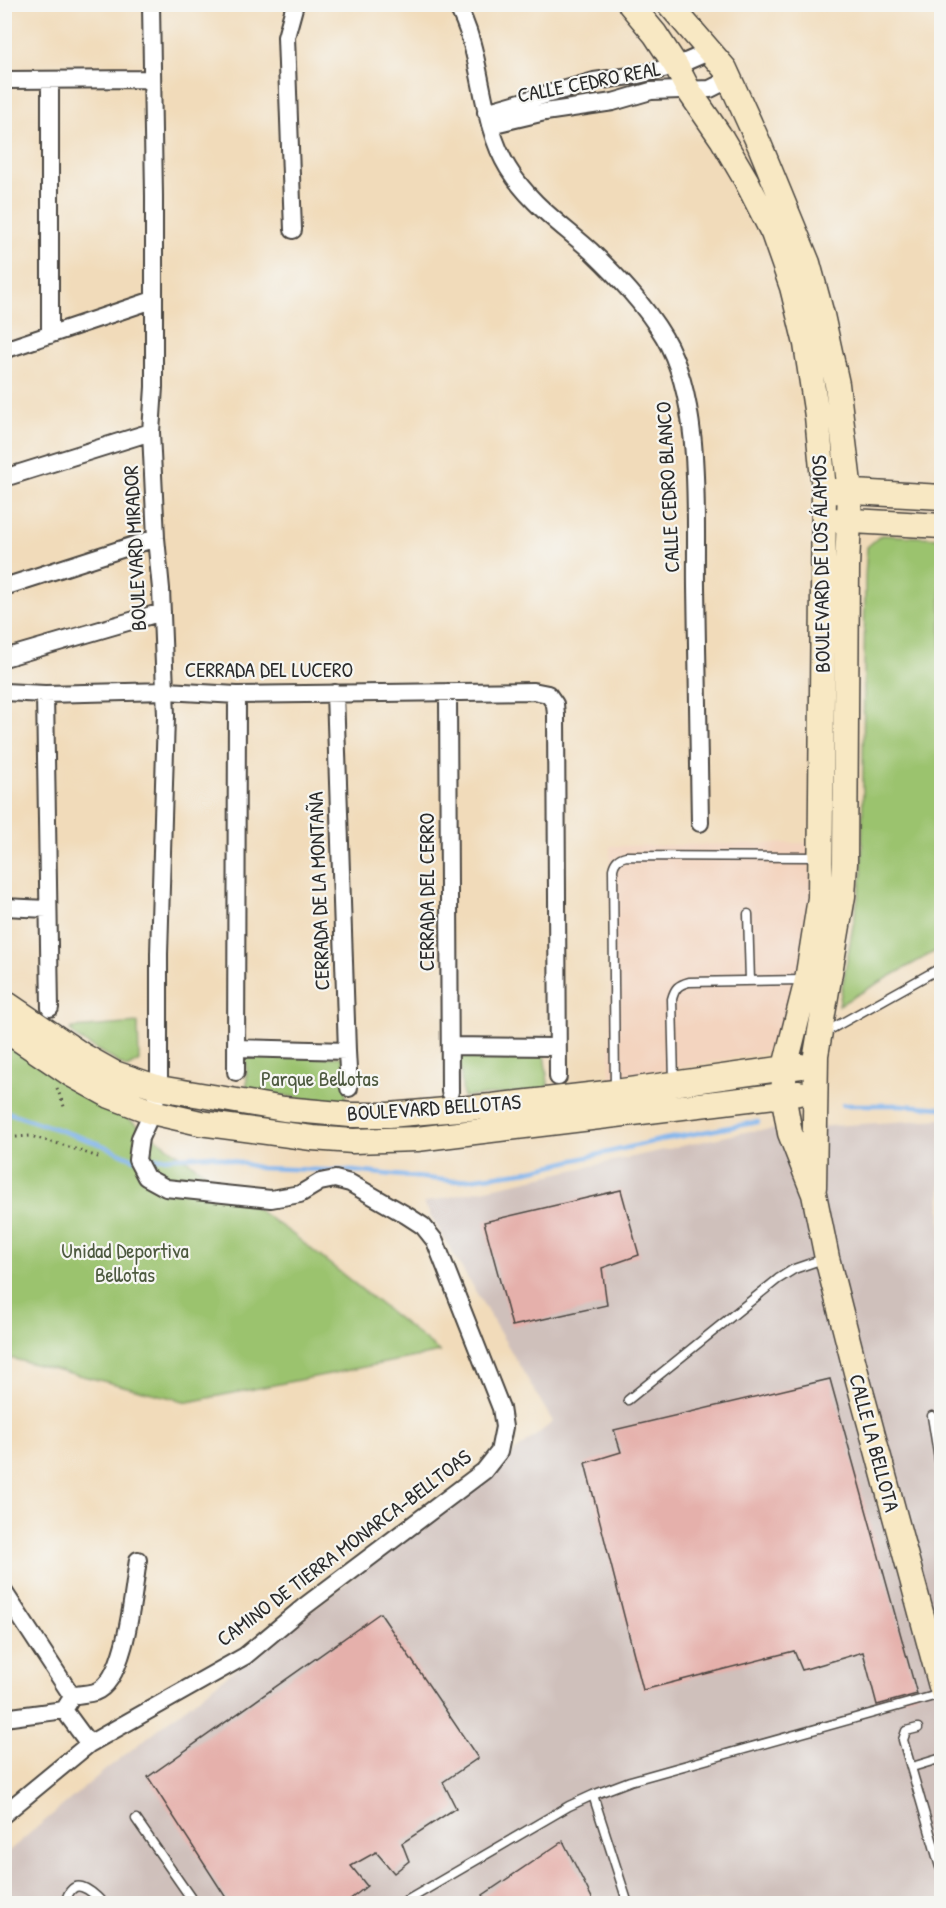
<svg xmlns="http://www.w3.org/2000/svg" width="946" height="1908" font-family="'Patrick Hand',sans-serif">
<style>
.built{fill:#f3d4bf}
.industrial{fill:#cfc0bb}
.green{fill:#9bc36e;stroke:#63774c;stroke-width:1.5}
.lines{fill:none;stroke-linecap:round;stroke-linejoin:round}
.stream{stroke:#7fb3ec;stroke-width:4.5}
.building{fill:#e5b0ab}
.lane-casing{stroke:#494540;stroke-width:11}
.street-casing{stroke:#494540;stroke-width:20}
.secondary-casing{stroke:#494540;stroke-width:27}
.path{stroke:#494540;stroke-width:3;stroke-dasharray:1.5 4.5;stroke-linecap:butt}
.lane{stroke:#fff;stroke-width:8}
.street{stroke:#fff;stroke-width:16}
.secondary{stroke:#f8e8c3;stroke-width:24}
.labels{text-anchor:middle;stroke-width:4.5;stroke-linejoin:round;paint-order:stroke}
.street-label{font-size:21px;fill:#2b2b2b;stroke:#f6f6f2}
.park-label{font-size:21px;fill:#4d593f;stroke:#f6f6f2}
</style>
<rect width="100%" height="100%" fill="#f6f6f2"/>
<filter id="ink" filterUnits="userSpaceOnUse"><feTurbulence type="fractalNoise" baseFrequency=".0167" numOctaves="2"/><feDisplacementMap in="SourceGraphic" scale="12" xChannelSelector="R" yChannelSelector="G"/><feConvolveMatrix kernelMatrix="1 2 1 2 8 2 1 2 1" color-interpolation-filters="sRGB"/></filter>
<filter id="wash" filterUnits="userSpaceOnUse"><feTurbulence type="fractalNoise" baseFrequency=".008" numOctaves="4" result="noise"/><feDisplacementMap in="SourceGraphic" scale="24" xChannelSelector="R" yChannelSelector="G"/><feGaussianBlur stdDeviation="1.35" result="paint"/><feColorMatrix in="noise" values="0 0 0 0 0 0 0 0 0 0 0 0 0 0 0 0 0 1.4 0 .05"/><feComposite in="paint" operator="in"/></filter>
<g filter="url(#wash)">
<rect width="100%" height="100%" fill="#f1dbba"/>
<!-- built -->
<path class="built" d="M809 843 813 903 795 999 780 1034 766 1052 610 1080V846Z"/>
<!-- industrial -->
<path class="industrial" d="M941 1119V1903H5L4 1855 104 1771 553 1422 423 1203 750 1131Z"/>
<!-- green -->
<path class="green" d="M881 535 941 538V948L839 1005 862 875 865 577 867 547Z
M138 1023 139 1061 127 1068 77 1038 70 1030 73 1028Z
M5 1032 291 1233 440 1352 188 1402 5 1357Z
M544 1054 549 1090 463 1097 459 1055Z
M246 1056 347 1057 346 1105 247 1090Z"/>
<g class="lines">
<!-- stream -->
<path class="stream" d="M843 1105H901L942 1108
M4 1111 100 1144 134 1159
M143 1159 211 1155 260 1168 354 1171 454 1181 528 1171 660 1140 758 1122"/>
</g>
<g id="blocks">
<!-- building -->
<path class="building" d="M621 1190 639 1255 602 1268 607 1305 512 1326 484 1222Z
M830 1379 917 1694 877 1705 863 1652 802 1670 794 1651 643 1690 585 1463 621 1452 614 1430Z
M380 1613 478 1758 443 1782 456 1808 402 1843 409 1861 394 1873 376 1852 351 1866 367 1886 344 1904H230L148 1777Z
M563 1841 595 1904H488L483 1895Z"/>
</g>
</g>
<g filter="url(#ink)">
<use href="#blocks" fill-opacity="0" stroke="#494540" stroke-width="1.5"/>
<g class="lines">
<defs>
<path id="lane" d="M748 914 750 981
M824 1033 942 967
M674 1082 672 999C675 988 678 985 689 982L803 980
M615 1091 613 869C615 861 618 858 626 856L818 857
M628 1400 778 1279 794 1269 826 1258
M932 1416 942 1478
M918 1728 906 1731 903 1740 940 1867
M912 1767 942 1758
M593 1795 630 1781 941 1694
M136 1819 195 1904
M65 1904C72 1873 91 1890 104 1904
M401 1904 569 1806 593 1795 628 1904"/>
<path id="street" d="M456 4C484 52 478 119 508 168 529 203 561 224 591 251 618 277 645 305 664 337 703 403 695 512 696 587 697 666 699 744 700 823
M4 80 152 79
M50 80V335
M486 112 594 81 638 75 676 66 711 51
M490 125 545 112 613 102 651 91 710 89 730 79
M293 230 286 37 295 4
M4 350 153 300
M4 478 151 432
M4 587 156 538
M4 658 162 612
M4 692 45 694 166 691 237 695 533 691 548 694 555 704 556 715 558 1077
M448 692 450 1092
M335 693 347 1051 349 1088
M45 694 50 1008
M4 907 47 909
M450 1046 556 1047
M236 1048 347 1051
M236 1072 237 695
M4 1592 72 1696
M72 1696C79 1694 88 1694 95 1692 127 1681 133 1590 138 1560
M69 1702 64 1710 89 1744
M4 1718 64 1710
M4 1814 89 1744 245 1656 305 1606 484 1471 499 1452 504 1427 501 1408 435 1241 423 1226 406 1215 350 1183 335 1179 320 1182 300 1194 271 1199 166 1188 146 1177 137 1160 140 1138 152 1112 159 1088V954L166 716 161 589 156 538 151 432 154 387V196L151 4"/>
<path id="secondary" d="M630 4 655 34 676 66 689 91 722 139 746 180 773 233 792 287 806 344 817 416 824 490 820 898 807 980 785 1067 783 1094 790 1133 814 1194 827 1258 858 1380 942 1690
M669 4 725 69 760 146 808 263 822 315 837 384 850 492 847 568 845 863 843 896 816 1055 814 1187
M836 491 942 497
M835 520 942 526
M4 1002 82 1055 114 1073 159 1088 284 1109 351 1115H389L492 1106 615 1092 801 1066
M4 1029 72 1075 110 1096 152 1112 200 1123 312 1138 353 1141 417 1139 799 1093"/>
</defs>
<!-- lane casing -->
<use href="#lane" class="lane-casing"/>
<!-- street casing -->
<use href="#street" class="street-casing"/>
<!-- secondary casing -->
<use href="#secondary" class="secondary-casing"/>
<!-- path -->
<path class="path" d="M57 1088 65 1109
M4 1138 30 1136 63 1145 101 1158"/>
<!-- lane -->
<use href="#lane" class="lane"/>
<!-- street -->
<use href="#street" class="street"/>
<!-- secondary -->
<use href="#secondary" class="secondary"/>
</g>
</g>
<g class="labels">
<!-- street labels -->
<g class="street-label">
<text transform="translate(589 82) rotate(-11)" y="7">CALLE CEDRO REAL</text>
<text transform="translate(668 487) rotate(-93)" y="7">CALLE CEDRO BLANCO</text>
<text transform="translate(135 548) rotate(-93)" y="7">BOULEVARD MIRADOR</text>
<text transform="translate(821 564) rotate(-91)" y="7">BOULEVARD DE LOS ÁLAMOS</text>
<text x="269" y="677">CERRADA DEL LUCERO</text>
<text transform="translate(319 891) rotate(-92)" y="7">CERRADA DE LA MONTAÑA</text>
<text transform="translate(427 892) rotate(-90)" y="7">CERRADA DEL CERRO</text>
<text transform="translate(434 1108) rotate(-4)" y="7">BOULEVARD BELLOTAS</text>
<text transform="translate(874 1443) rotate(75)" y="7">CALLE LA BELLOTA</text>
<text transform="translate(344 1548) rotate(-37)" y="7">CAMINO DE TIERRA MONARCA-BELLTOAS</text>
</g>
<!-- park labels -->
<g class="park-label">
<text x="320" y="1086">Parque Bellotas</text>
<text x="125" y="1258">Unidad Deportiva<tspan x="125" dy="24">Bellotas</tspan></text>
</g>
</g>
<!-- margin -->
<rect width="946" height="1908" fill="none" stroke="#f6f6f2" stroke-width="24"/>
</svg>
